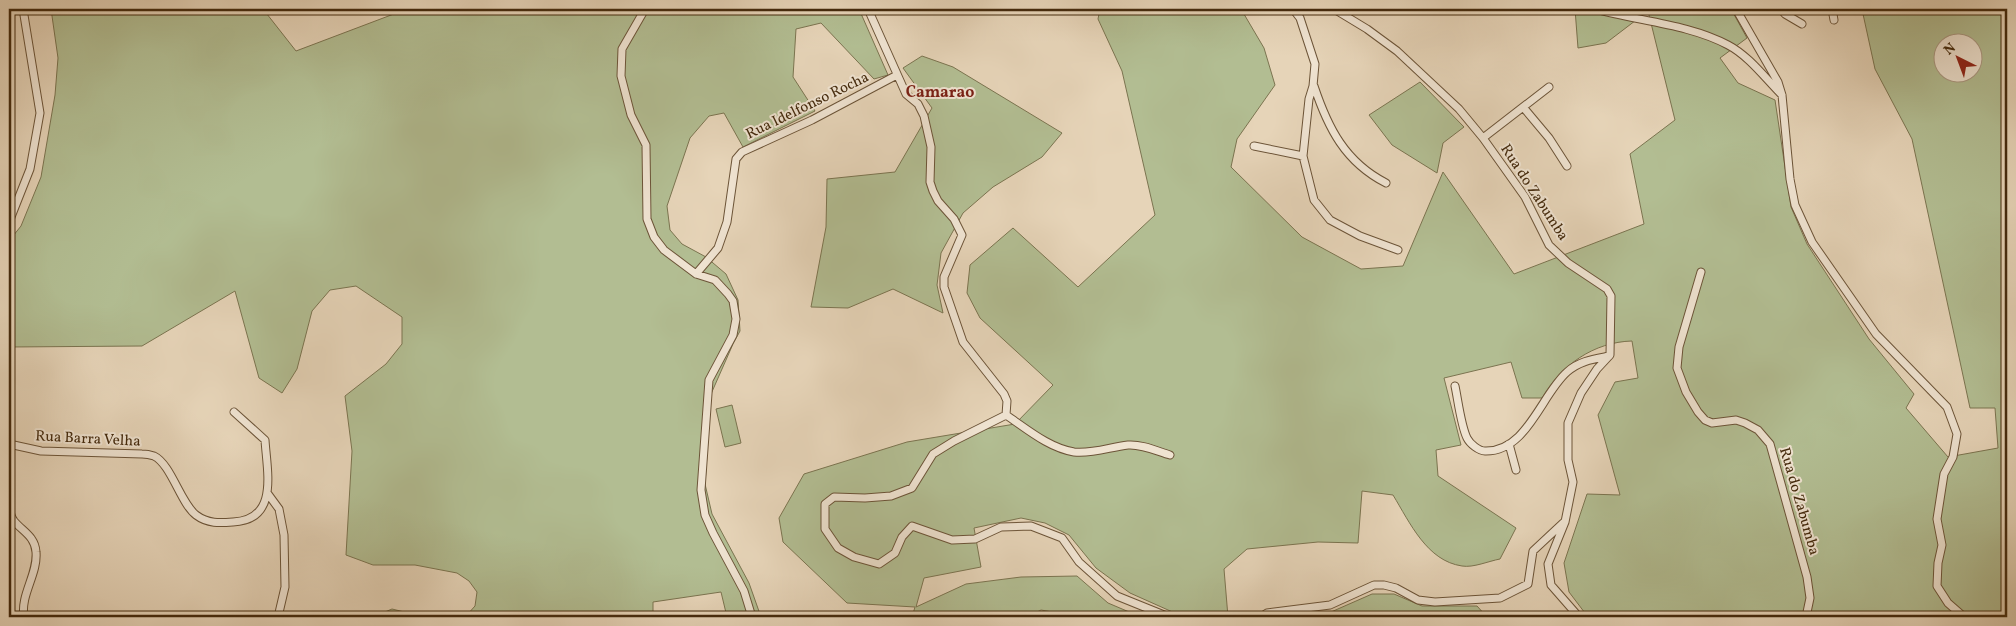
<svg xmlns="http://www.w3.org/2000/svg" width="2016" height="626" font-family="Vollkorn,serif">
<style>
.green{fill:#b2bd92;stroke:#7b7450;fill-rule:evenodd}
.lines{fill:none;stroke-linecap:round;stroke-linejoin:round}
.minor-casing{stroke:#6c5438;stroke-width:9}
.minor{stroke:#efe3d1;stroke-width:7}
.labels{text-anchor:middle;stroke-width:4;stroke-linejoin:round;paint-order:stroke}
.street-label{font-size:15px;fill:#442a0d;stroke:#efe3d1}
.neighbourhood-label{font-size:16px;font-weight:bold;fill:#7a1f14;stroke:#efe3d1}
</style>
<rect width="100%" height="100%" fill="#e6d4b8"/>
<filter id="stains"><feTurbulence type="fractalNoise" baseFrequency=".004" numOctaves="4"/><feColorMatrix values="0 0 0 0 .2 0 0 0 0 .09 0 0 0 0 .02 0 0 0 .5 -.17"/></filter>
<radialGradient id="worn" r=".72"><stop offset=".6" stop-color="#630" stop-opacity="0"/><stop offset="1" stop-color="#630" stop-opacity=".3"/></radialGradient>
<!-- green -->
<path class="green" d="M51 9H263L296 51 407 9H859L888 75 874 79 821 23 796 29 793 77 815 111 743 147 724 113 709 116 690 138 667 206 670 230 682 244 706 257 726 274 738 300 740 331 733 344 711 394 705 484 712 514 749 583 761 617H727L721 592 653 602V617H460L466 616 475 606 477 592 469 581 457 573 415 565H373L346 555 352 451 345 396 386 364 402 344V317L356 286 330 290 312 311 297 369 282 393 259 378 235 291 142 346 9 347V241L21 226 41 177 55 95 58 58Z
M1100 9H1241L1264 48 1275 85 1237 139 1231 167 1302 237 1361 269 1403 266 1443 172 1514 274 1644 224 1630 154 1675 120 1648 11 1606 43 1578 48 1575 9H1731L1747 38 1720 58 1738 83 1775 100 1791 207 1807 244 1869 339 1914 394 1906 408 1948 457 1998 448 1995 408H1970L1912 139 1875 69 1863 14 1881 9H2007V617H1904L1893 612 1880 617H1588L1569 592 1564 563 1587 494 1620 495 1598 415 1615 382 1638 378 1632 341C1594 342 1561 365 1542 398H1522L1511 362 1444 378 1461 445 1436 450 1438 476 1516 528 1500 559C1489 561 1473 568 1462 566 1427 561 1410 523 1393 495L1362 491 1358 543 1318 542 1247 549 1224 569 1228 617H1201L1177 614 1130 593 1096 568 1069 535 1045 523 1021 518 974 528 981 567 924 578 916 607 966 584 1021 577 1077 576 1108 603 1141 617H1081L1041 610 1027 617H912L915 607 847 603 783 542 779 518 804 474 907 442 1015 424 1053 385 980 318 967 293 970 265 1013 228 1078 287 1155 215 1122 71 1098 19ZM1944 42H1974V72H1944Z
M922 56 953 67 1062 133 1042 157 993 187 963 213 941 253 937 285 943 313 893 289 848 308 811 307 826 227 827 179 895 172 932 108 903 68Z
M1420 82 1464 127 1443 143 1437 173 1392 145 1369 115Z
M732 405 741 443 725 447 716 409Z
M1372 594H1394L1422 606H1477L1487 617H1295L1331 612Z
M392 609 425 617H373Z"/>
<g class="lines">
<defs>
<path id="minor" d="M645 9 622 49 621 76 631 115 646 145 647 219 654 237 664 250 696 274 715 280 728 294 733 301 736 319 733 335 709 380 701 490 705 515 713 533 744 591 752 617
M868 9 906 94 918 104 924 116 931 147 930 182 933 191 938 201 954 219 962 235 944 277V287L963 342 1004 394 1007 401 1006 415 954 441 933 454 912 488 891 496 865 498 834 497 825 504V529L838 548 854 557 879 564 895 553 902 537 912 526 952 540 975 539 1001 527 1031 526 1062 538 1079 562 1117 596 1169 617
M1293 9 1300 18 1315 64 1313 86 1309 99 1303 156 1314 200 1330 220 1360 236 1398 250
M1334 9 1367 29 1397 51 1459 109 1483 138 1525 197 1549 245 1568 263 1607 289 1611 296 1610 355 1597 369 1581 393 1568 423V460L1573 482 1565 522 1548 564 1551 585 1579 617
M1595 9C1637 21 1689 24 1728 45 1749 56 1765 78 1782 95
M1736 9 1778 82 1782 95 1790 179 1795 205 1812 242 1876 334 1947 407 1957 434 1953 457 1944 474 1937 519 1942 545 1938 563 1937 586 1948 603 1964 617
M1781 9 1785 14 1802 24
M1832 9 1834 20
M1314 86C1328 128 1345 162 1386 183
M1523 107 1549 138 1567 166
M1483 138 1549 87
M1254 146 1303 156
M9 222 30 169 40 113 23 9
M1701 272 1679 347 1677 368 1686 392 1698 412 1705 420 1712 423 1736 420 1745 423 1758 430 1770 444 1807 577 1810 598 1806 617
M696 274 718 248 727 222 736 159 742 152 812 120 897 75
M1455 386C1458 400 1461 426 1467 438 1470 444 1479 451 1485 451 1527 452 1541 395 1567 372 1579 361 1594 359 1609 356
M1006 415C1027 429 1049 448 1074 452 1093 454 1110 447 1128 445 1142 444 1157 451 1170 455
M9 444 41 451 142 454C146 454 151 455 154 456 171 464 181 504 196 515 208 524 220 523 233 522 279 520 267 472 265 440L234 412
M1509 444 1516 470
M268 494 279 509 284 535 285 587 278 617
M9 498C10 506 8 513 14 521 22 531 35 536 36 552 38 574 20 595 24 617
M1261 617 1267 613 1330 605 1374 585H1384L1396 588 1418 600 1435 602 1500 598 1528 584 1533 551 1563 523"/>
</defs>
<!-- minor casing -->
<use href="#minor" class="minor-casing"/>
<!-- minor -->
<use href="#minor" class="minor"/>
</g>
<g class="labels">
<!-- street labels -->
<g class="street-label">
<text transform="translate(807 105) rotate(-26)" y="5">Rua Idelfonso Rocha</text>
<text transform="translate(1535 192) rotate(57)" y="5">Rua do Zabumba</text>
<text transform="translate(88 438) rotate(3)" y="5">Rua Barra Velha</text>
<text transform="translate(1800 501) rotate(74)" y="5">Rua do Zabumba</text>
</g>
<!-- neighbourhood labels -->
<g class="neighbourhood-label">
<text x="940" y="97">Camarao</text>
</g>
</g>
<!-- margin -->
<rect width="2016" height="626" fill="none" stroke="#e6d4b8" stroke-width="30"/>
<rect x="10" y="10" width="1996" height="606" fill="none" stroke="#442a0d" stroke-width="2.5"/>
<rect x="15" y="15" width="1986" height="596" fill="none" stroke="#442a0d"/>
<!-- north arrow -->
<g transform="translate(1958 58) rotate(318)"><circle r="24" fill="#efe3d1" stroke="#ab9983"/>
<path d="M0-4L9 19L0 12L-9 19Z" fill="#8f2418"/>
<text y="-8" font-size="14" font-weight="bold" text-anchor="middle" fill="#442a0d">N</text>
</g>
<rect width="100%" height="100%" filter="url(#stains)"/>
<rect width="100%" height="100%" fill="url(#worn)"/>
</svg>
